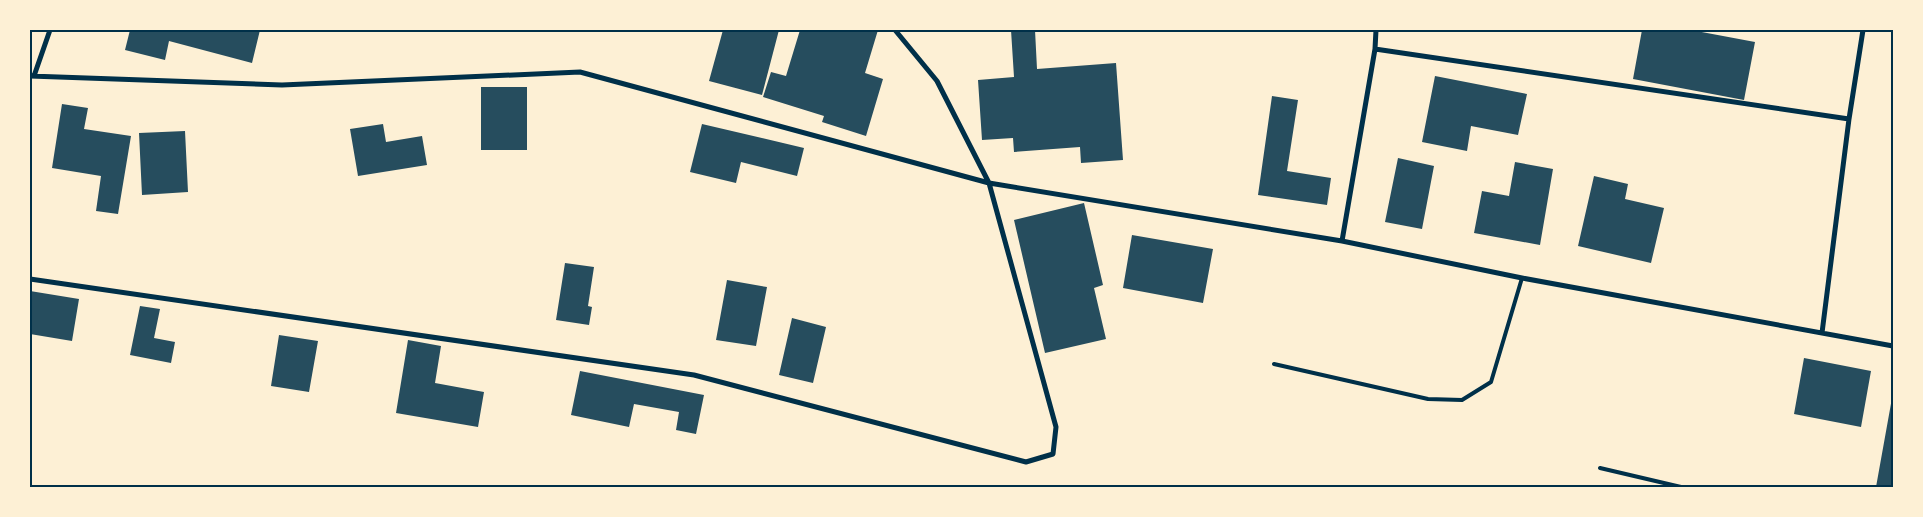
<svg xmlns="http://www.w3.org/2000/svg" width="1923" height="517" font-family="Merriweather,serif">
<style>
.building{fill:#264d5e}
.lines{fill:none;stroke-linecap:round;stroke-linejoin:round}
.service{stroke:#003049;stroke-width:4}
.minor{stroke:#003049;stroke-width:5}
.neatline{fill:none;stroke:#003049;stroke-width:2}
</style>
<rect width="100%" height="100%" fill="#fdf0d5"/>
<!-- building -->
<path class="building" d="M130 30H260L252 63 169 41 165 60 125 50Z
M723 30H779L762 95 709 81Z
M800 30H878L865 73 883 79 866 136 822 122 824 116 763 97 771 72 786 76Z
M1011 30H1035L1037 69 1116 63 1123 160 1081 163 1080 147 1014 152 1013 138 982 140 978 80 1014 77Z
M1642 30H1691L1755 42 1744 100 1633 79Z
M1435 76 1527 94 1518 135 1471 126 1467 151 1422 142Z
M481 87H527V150H481Z
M1272 96 1298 100 1287 171 1331 178 1327 205 1258 195Z
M62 104 88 108 84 129 131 136 118 214 96 211 101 176 52 168Z
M383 124 386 142 422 136 427 165 358 176 350 129Z
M702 124 804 148 797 176 741 162 736 183 690 172Z
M185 131 188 192 142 195 139 133Z
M1398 158 1434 166 1422 229 1385 222Z
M1515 162 1553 169 1540 245 1474 233 1482 191 1509 196Z
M1594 176 1628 184 1625 199 1664 208 1651 263 1578 246Z
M1084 203 1103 285 1094 288 1106 339 1045 353 1014 220Z
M1132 235 1213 249 1203 303 1123 288Z
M565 263 594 267 588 306 592 307 589 325 556 320Z
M727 280 767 287 756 346 716 340Z
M30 291 79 299 72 341 30 334Z
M140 306 160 309 154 338 175 342 171 363 130 355Z
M792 318 826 327 813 383 779 375Z
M279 335 318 341 309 392 271 386Z
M408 340 441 346 435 383 484 392 478 427 396 413Z
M1804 358 1871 371 1861 427 1794 414Z
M580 371 704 395 696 434 676 430 679 412 634 404 629 427 571 415Z
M1892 398 1893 487H1876Z"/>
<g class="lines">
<!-- service -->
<path class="service" d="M1274 364 1428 399 1462 400 1491 382 1522 278
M1600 468 1681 487"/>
<!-- minor -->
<path class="minor" d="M1375 49 1849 119
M30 76 282 85 580 72 989 183 1342 241 1522 278 1893 346
M34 76 50 30
M1342 241 1375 49 1376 30
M30 279 694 375 1026 462 1053 454 1056 427 989 183 937 81 895 30
M1822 333 1849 119 1863 30"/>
</g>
<!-- border -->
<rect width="1923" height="517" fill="none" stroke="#fdf0d5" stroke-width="62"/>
<rect x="31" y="31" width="1861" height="455" class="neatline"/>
</svg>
